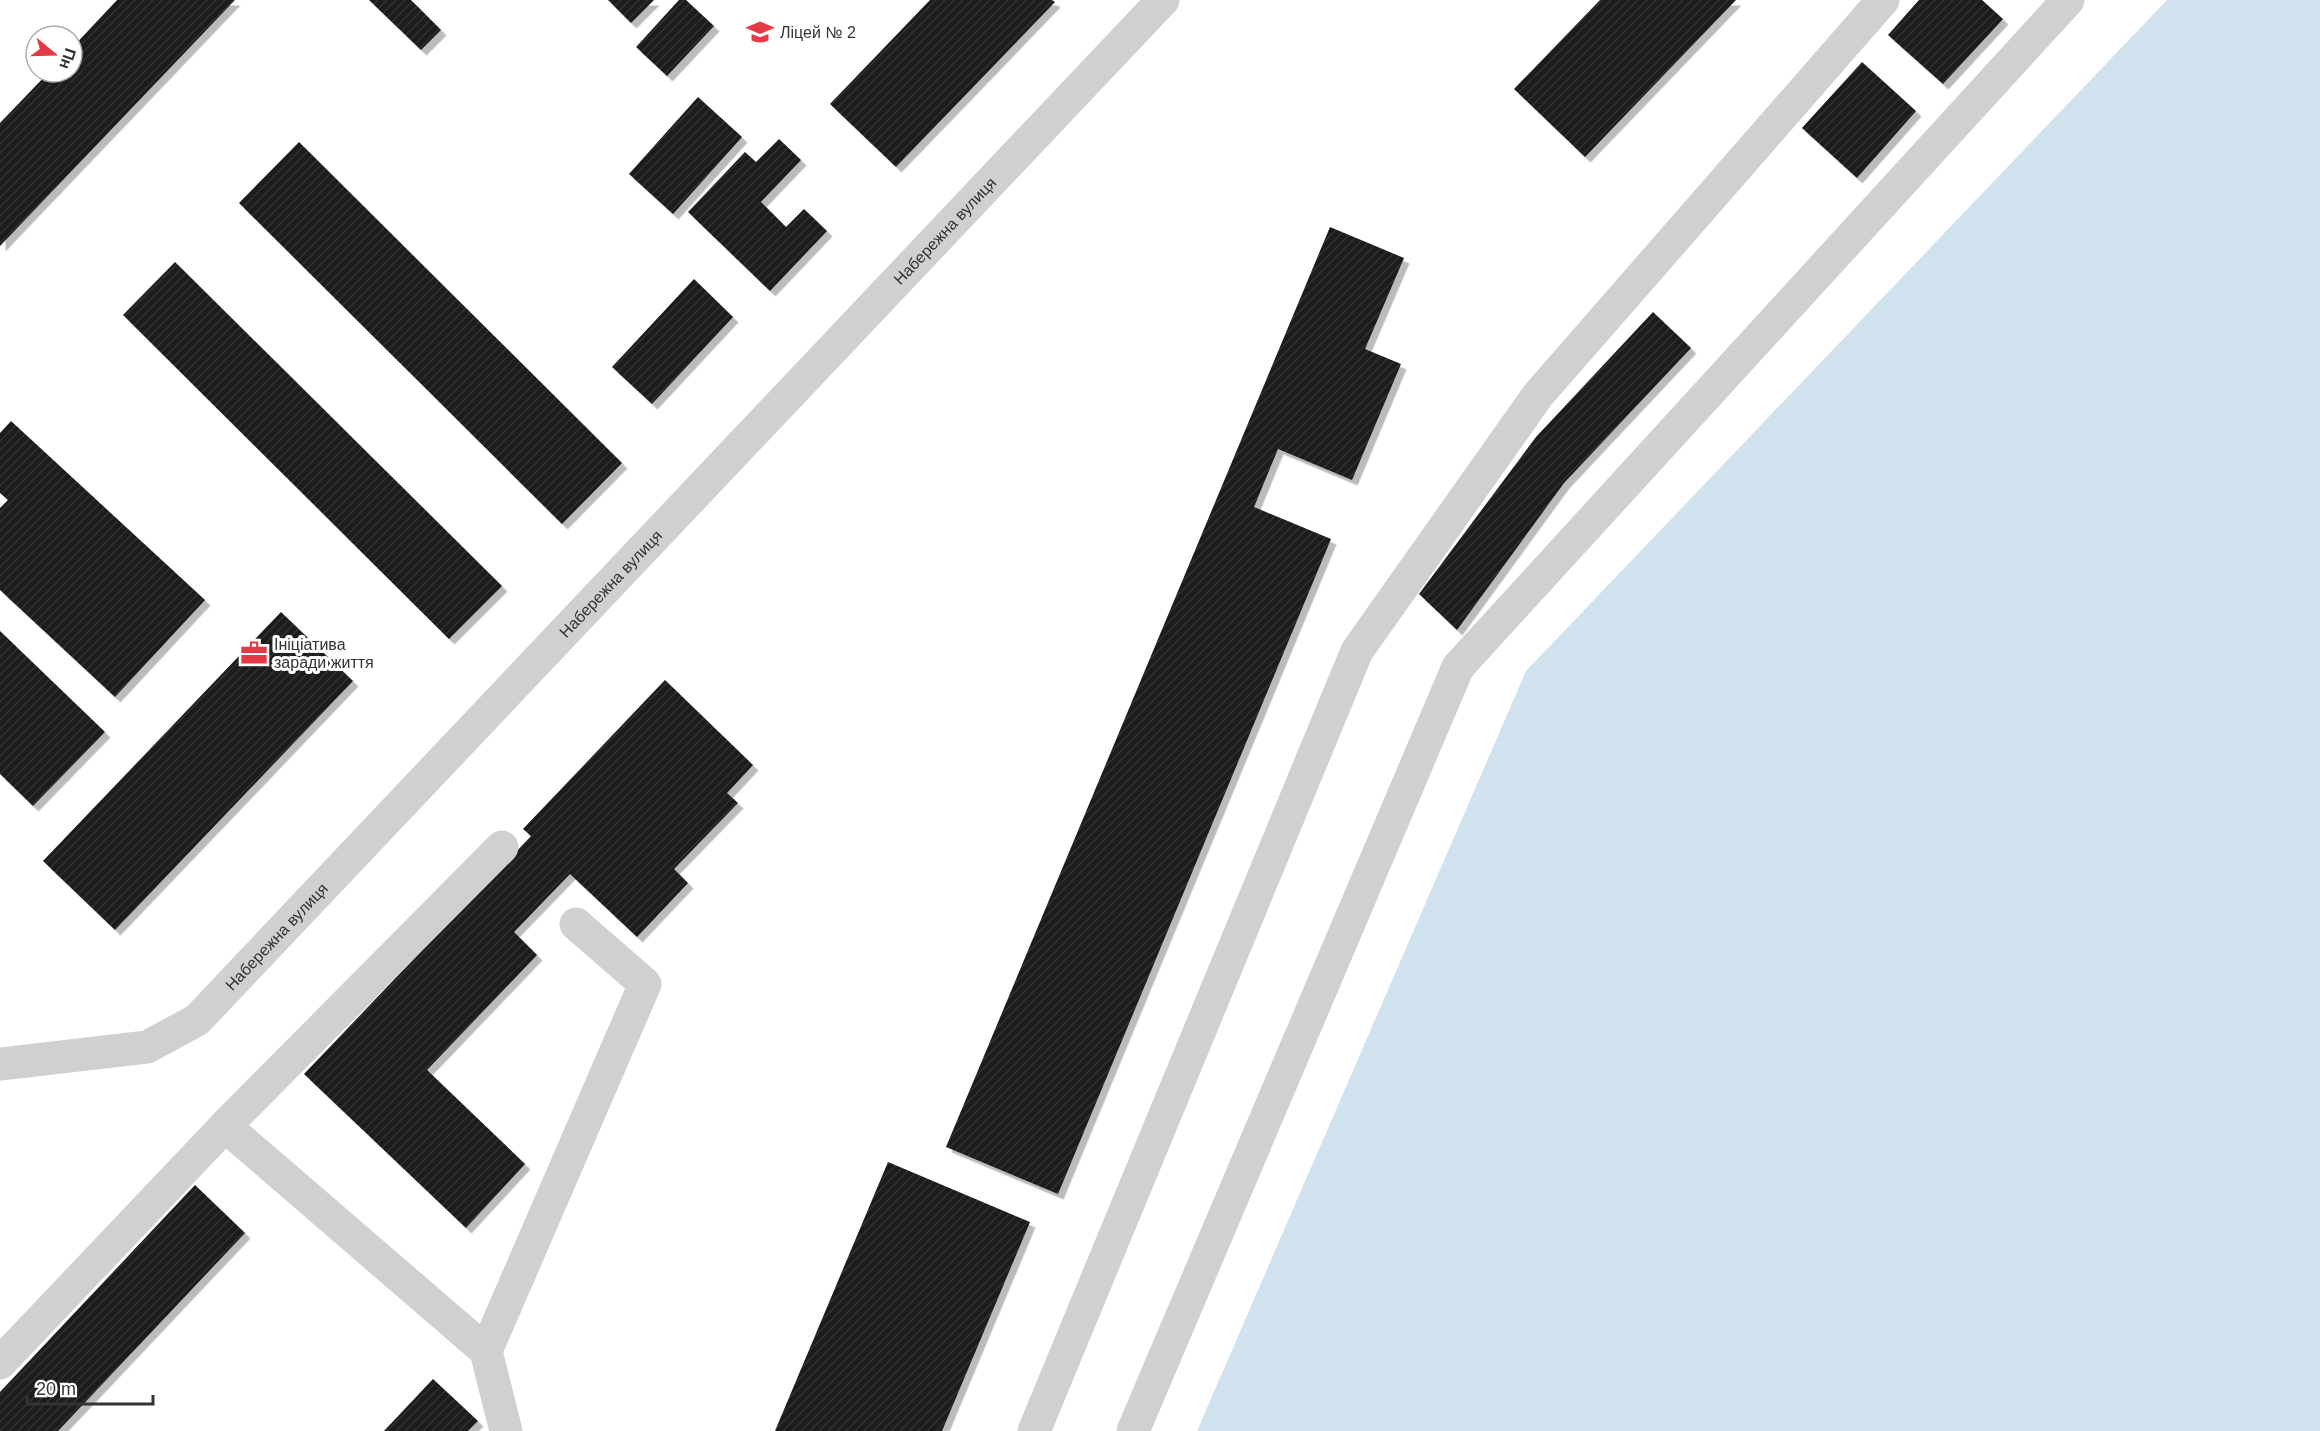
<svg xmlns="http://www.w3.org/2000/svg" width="2320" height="1431" font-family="Helvetica,sans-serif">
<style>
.water{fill:#cfe2ee}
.building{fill:url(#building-hatch);filter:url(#shadow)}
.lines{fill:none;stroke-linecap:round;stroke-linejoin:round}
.minor{stroke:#d0d0d0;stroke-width:33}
.labels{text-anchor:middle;stroke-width:6;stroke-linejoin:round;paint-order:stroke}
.poi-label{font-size:16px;fill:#333;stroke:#fff;text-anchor:start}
.street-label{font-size:16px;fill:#333;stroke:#fff}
</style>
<defs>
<pattern id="building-hatch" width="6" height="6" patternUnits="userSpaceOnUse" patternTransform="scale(1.5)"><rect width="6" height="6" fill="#1a1a1a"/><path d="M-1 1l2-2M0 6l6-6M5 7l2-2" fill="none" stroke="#333"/></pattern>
<filter id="shadow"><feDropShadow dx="5.5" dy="5.5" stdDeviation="0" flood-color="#0004"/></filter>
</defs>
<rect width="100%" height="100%" fill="#fff"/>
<!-- water -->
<path class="water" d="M2167 0H2320V1431H1197L1526 671Z"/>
<!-- building -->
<path class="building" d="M117 0H235L0 246V123L49 72H72V48Z
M369 0H411L441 30 421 50Z
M608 0H654L631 23Z
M679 0H686L714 26 667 76 636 47Z
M930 0H1052L1055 2 896 167 830 104Z
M1600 0H1736L1585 157 1514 89Z
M1919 0H1982L2003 19 1943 84 1888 35Z
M1862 62 1916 111 1857 178 1802 128Z
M698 97 742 137 673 214 629 174Z
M779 139 801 160 761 202 786 227 804 209 827 231 770 291 688 212 745 152 756 162Z
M299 142 622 463 562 524 239 203Z
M1330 227 1404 258 1365 349 1401 364 1352 480 1278 449 1254 507 1331 539 1058 1194 946 1147Z
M175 262 502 586 449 639 123 315Z
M694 279 733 317 652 404 612 367Z
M1653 312 1691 348 1564 483 1457 630 1419 594 1536 437Z
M11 421 205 600 115 697 0 590V508L8 500 0 493V433Z
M281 612 353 681 115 930 43 861Z
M0 631 105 732 33 806 0 774Z
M665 680 753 765 727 793 738 803 674 869 688 883 637 937 570 874 514 932 537 955 427 1070 525 1164 466 1228 304 1074 531 836 523 829Z
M888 1162 1030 1222 942 1431H775Z
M195 1185 245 1233 58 1431H0V1392Z
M433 1379 478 1421 468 1431H384Z"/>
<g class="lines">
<!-- minor -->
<g class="minor">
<path id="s1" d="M0 1064 147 1047 197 1020 1163 0"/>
<path d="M225 1126 486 1351 645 984 576 924"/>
<path d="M486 1351 506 1431"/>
<path d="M0 1363 225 1126 502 847"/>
<path d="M1034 1431 1357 651 1538 395 1883 0"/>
<path d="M1133 1431 1458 667 2068 0"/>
</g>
</g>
<!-- icons -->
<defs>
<symbol id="school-bare" viewBox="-9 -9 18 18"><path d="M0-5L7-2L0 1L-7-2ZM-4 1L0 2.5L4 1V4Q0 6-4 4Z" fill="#e63946" stroke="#fff" stroke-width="2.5" paint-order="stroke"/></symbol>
<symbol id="office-bare" viewBox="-9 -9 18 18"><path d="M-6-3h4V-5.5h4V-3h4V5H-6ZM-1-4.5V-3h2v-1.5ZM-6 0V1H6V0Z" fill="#e63946" stroke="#fff" stroke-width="2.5" paint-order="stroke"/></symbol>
</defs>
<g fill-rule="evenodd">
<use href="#school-bare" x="741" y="13" width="38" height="38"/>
<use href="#office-bare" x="235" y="634" width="38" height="38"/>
</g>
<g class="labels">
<!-- poi labels -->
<g class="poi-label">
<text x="780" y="38">Ліцей № 2</text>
<text x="274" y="650">Ініціатива<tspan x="274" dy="18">заради життя</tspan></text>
</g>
<!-- street labels -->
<g class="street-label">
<text dy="6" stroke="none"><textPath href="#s1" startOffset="1292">Набережна вулиця</textPath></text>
<text dy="6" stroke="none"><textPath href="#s1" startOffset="806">Набережна вулиця</textPath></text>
<text dy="6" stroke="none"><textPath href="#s1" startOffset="320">Набережна вулиця</textPath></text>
</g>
</g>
<!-- north arrow -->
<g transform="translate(54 54) rotate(109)"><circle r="28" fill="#ffffff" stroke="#adadad" stroke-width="1.5"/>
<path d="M0-4.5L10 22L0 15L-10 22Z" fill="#e63946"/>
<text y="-9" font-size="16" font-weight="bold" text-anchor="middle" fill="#333333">Пн</text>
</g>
<!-- scale -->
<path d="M27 1395v9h126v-9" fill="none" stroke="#333333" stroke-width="3"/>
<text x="36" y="1395" font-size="18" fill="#333333" stroke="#ffffff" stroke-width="4.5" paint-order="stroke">20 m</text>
</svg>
